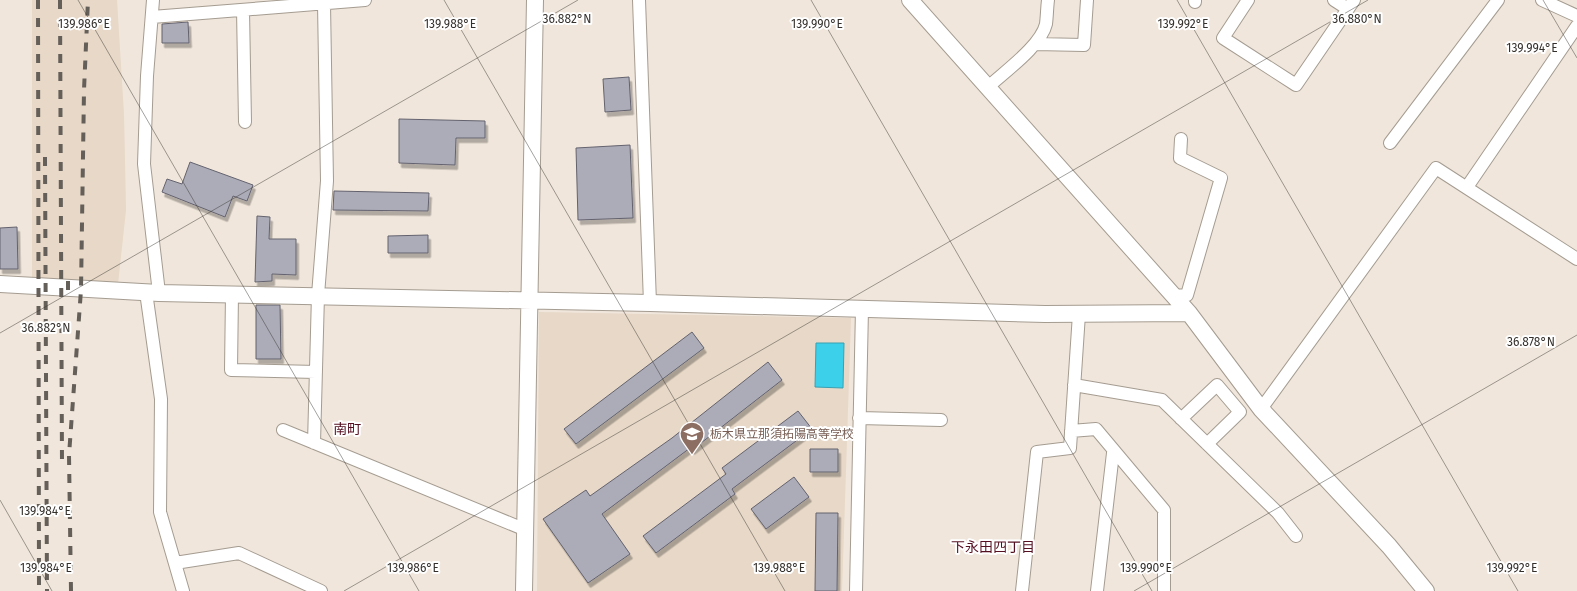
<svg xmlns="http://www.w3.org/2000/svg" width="1577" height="591" font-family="'Fira Sans','Noto Sans JP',sans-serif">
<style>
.built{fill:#e7d8c7}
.water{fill:#3cd0ea;stroke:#3aa0b1}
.building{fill:#acacb9;stroke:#63626e;filter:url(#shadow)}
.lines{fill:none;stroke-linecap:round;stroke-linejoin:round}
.minor-casing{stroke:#a59c91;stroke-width:14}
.tertiary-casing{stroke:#a59c91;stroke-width:18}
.minor{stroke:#fff;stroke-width:12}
.tertiary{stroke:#fff;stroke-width:16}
.rail{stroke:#655f59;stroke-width:4;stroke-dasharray:9 9;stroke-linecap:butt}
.ticks{fill:none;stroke:#34302c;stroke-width:1;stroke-opacity:0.45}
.labels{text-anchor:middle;stroke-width:4;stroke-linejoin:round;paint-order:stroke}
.education-label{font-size:12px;fill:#785e54;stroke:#fff;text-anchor:start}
.neighbourhood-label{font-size:14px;fill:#540f21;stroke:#fff}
.ticks-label{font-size:12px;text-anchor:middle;fill:#34302c;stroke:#fff;stroke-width:4;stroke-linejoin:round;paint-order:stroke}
</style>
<defs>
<filter id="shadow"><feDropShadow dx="2.5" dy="4.5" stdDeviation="0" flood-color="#0004"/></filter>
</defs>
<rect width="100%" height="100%" fill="#f0e6db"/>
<!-- built -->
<path class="built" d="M32 0H117L124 115 126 210 118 284 32 280Z
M539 312 851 318 842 591H537Z"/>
<!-- water -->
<path class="water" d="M816 343H844L843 388 815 387Z"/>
<!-- building -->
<path class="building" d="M188 22 189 43H162V24Z
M629 77 631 110 605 112 603 79Z
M399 119 485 121V138H456L455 165 399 163Z
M630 145 633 218 578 220 576 148Z
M190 162 253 185 247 201 233 196 225 217 162 192 167 179 182 184Z
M334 191 429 193 428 211 333 210Z
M257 216 270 217 269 239H296V275L272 274V281L255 282Z
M17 227 18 269H0V228Z
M428 235V253H388V236Z
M256 305H280L281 359H256Z
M692 332 704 348 576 444 564 429Z
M768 362 782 380 692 450 690 448 602 514 630 554 588 583 543 519 586 490 590 496 672 438Z
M798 411 812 429 732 489 735 494 656 553 643 536 726 474 722 468Z
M810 449H838V472H810Z
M794 477 809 497 766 529 751 509Z
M816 513H838L837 591H815Z"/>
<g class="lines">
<defs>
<path id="minor" d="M153 0 147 76 144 164 159 293
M639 0 650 303
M1248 0 1223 38 1296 85 1354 0
M1334 0 1348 9
M1542 0 1577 16
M1195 2V0
M243 10 245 122
M152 17 365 0
M1035 44 1084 45 1087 0
M987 88C1004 72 1041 46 1046 24 1047 16 1047 8 1048 0
M1390 143 1498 0
M1467 187 1577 26
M146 292 161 399 160 512 183 591
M232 294 231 370 316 372
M1174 296 1187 295 1221 178 1180 158 1181 139
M1074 385 1162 400 1278 513 1296 536
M1261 409 1436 168 1577 259
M859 418 941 420
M1181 419 1217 385 1240 412 1207 444
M283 430 526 530
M1071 431 1096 429 1164 510V591
M314 443 318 295 327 181 324 4
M175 563 239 553 321 591
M856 591 862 309
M1022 591 1037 452 1070 448 1079 314
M1097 591 1113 453"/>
<path id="tertiary" d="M910 0 1189 313 1261 409 1389 546 1426 591
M0 284 159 293 650 303 1045 314 1189 313
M524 591 535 0"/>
</defs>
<!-- minor casing -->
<use href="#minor" class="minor-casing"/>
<!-- tertiary casing -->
<use href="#tertiary" class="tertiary-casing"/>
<!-- minor -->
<use href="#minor" class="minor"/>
<!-- tertiary -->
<use href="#tertiary" class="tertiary"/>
<!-- rail -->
<path class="rail" d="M38 0 39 591
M60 0 62 465
M45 157 47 591
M68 281V296
M71 591 69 455 81 290 84 90 88 0"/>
</g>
<!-- ticks -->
<path class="ticks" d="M78 0 419 591M444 0 785 591M811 0 1152 591M1177 0 1518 591M1543 0 1577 58M0 333 578 0M0 500 52 591M344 591 1368 0M1134 591 1577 335"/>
<!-- icons -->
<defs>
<symbol id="school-pin" viewBox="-11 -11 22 30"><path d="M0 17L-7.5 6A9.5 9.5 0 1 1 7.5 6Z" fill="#8d6e63" stroke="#fff"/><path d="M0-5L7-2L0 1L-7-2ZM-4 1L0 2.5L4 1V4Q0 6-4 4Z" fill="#fff"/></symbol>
</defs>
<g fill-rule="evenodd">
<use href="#school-pin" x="678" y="420" width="28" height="38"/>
</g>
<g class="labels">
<!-- education labels -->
<g class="education-label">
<text x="710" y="438">栃木県立那須拓陽高等学校</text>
</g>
<!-- neighbourhood labels -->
<g class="neighbourhood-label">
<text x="347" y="434">南町</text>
<text x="993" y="552">下永田四丁目</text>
</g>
</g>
<g class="ticks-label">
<text x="1357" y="23">36.880°N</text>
<text x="567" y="23">36.882°N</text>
<text x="84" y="28">139.986°E</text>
<text x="450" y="28">139.988°E</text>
<text x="817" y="28">139.990°E</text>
<text x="1183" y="28">139.992°E</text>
<text x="1532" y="52">139.994°E</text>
<text x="46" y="332">36.882°N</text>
<text x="1531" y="346">36.878°N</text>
<text x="45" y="515">139.984°E</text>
<text x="46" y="572">139.984°E</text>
<text x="413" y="572">139.986°E</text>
<text x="779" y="572">139.988°E</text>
<text x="1146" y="572">139.990°E</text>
<text x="1512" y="572">139.992°E</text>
</g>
</svg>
